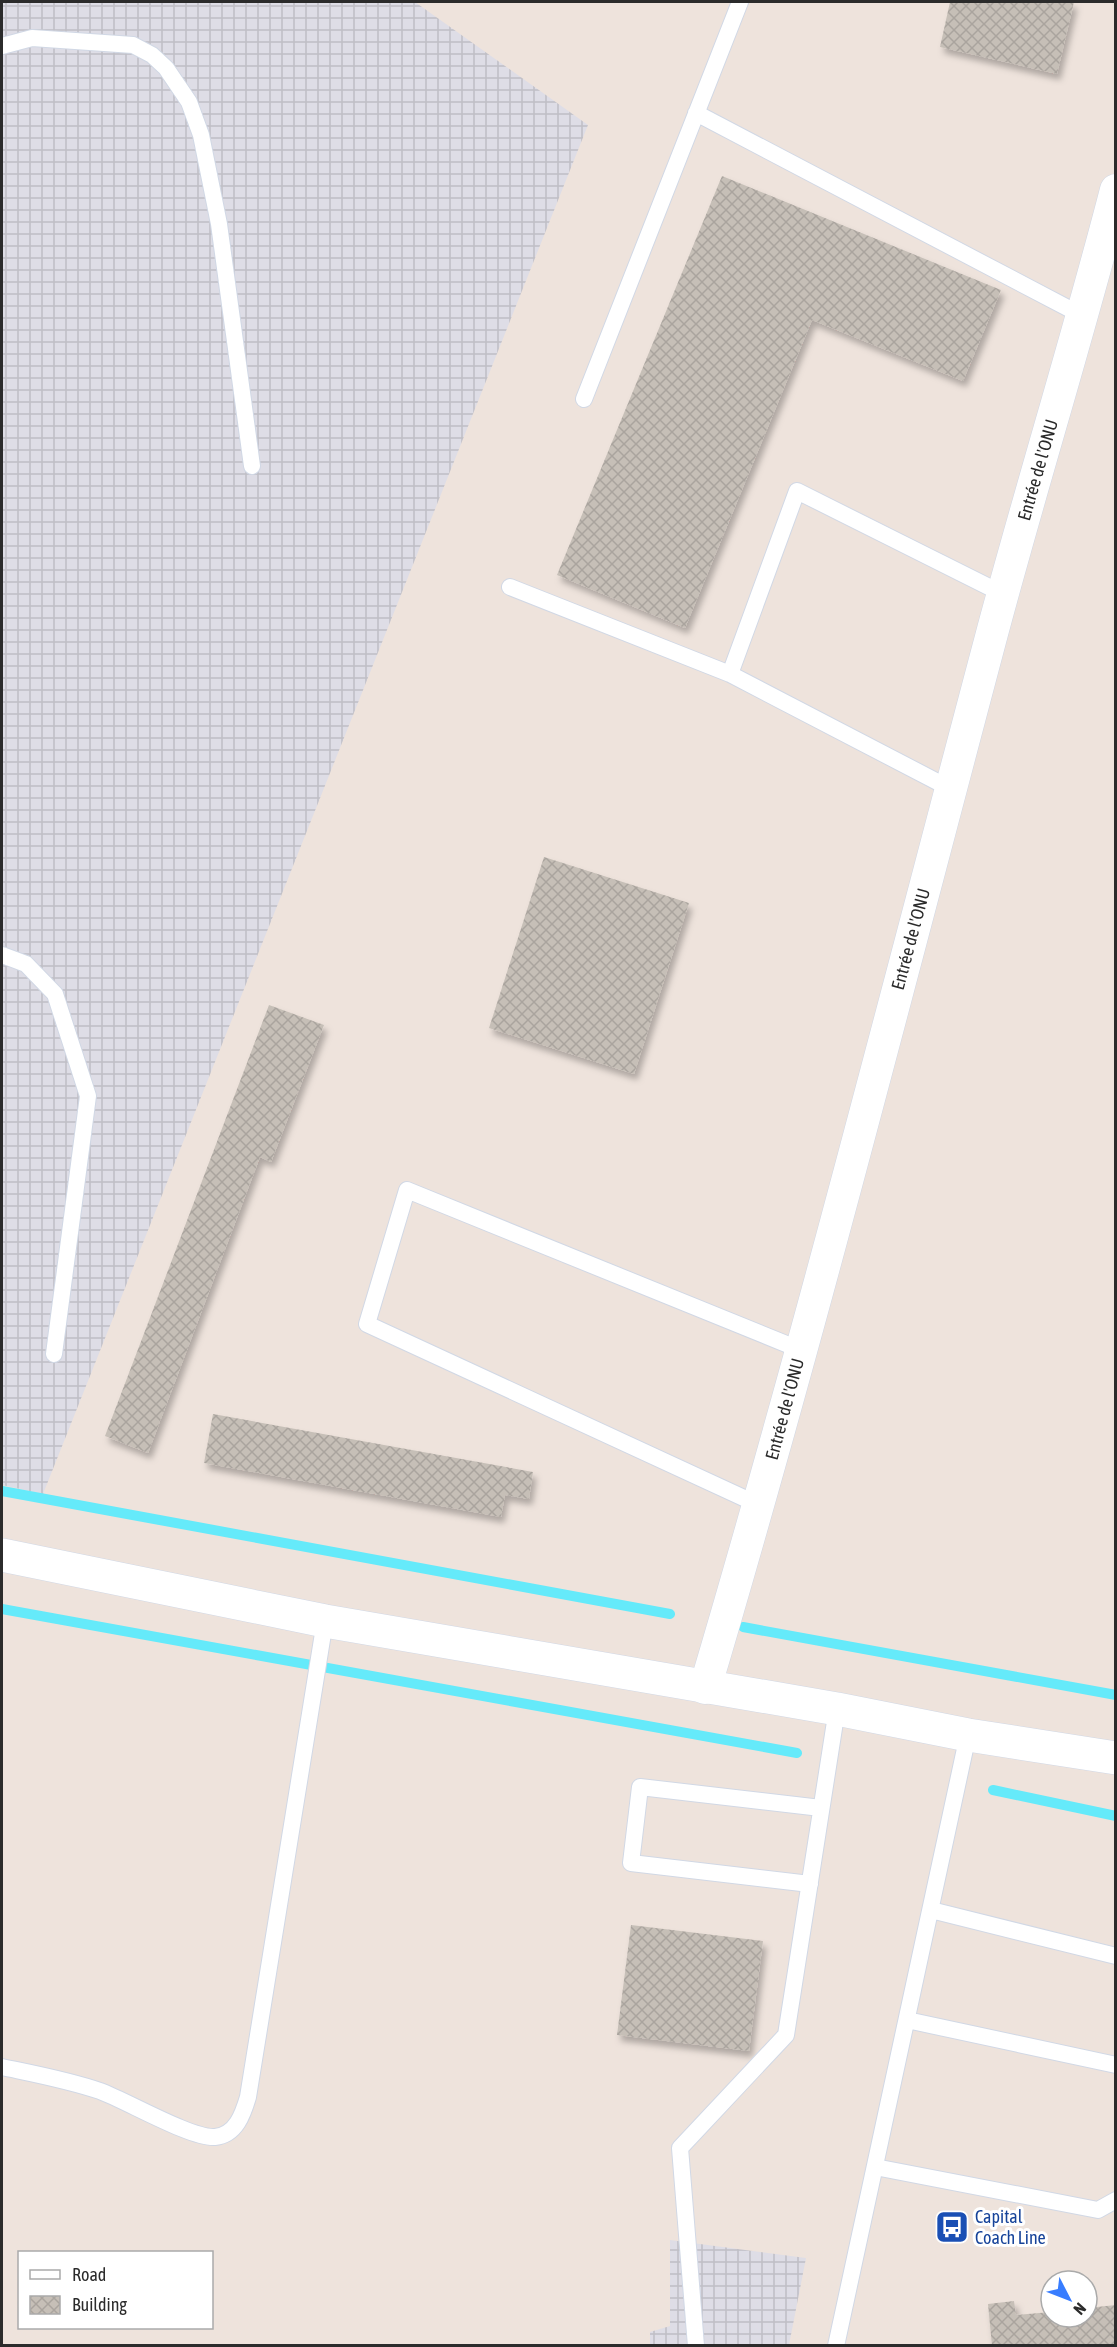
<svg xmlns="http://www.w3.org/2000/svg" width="1117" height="2347" font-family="'Asap Condensed',sans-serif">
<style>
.industrial{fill:url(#industrial-grid)}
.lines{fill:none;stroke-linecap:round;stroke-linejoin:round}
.stream{stroke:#65eafa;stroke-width:10}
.building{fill:url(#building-cross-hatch);filter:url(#shadow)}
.service-casing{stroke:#d1d8e5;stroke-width:18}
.minor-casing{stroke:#d1d8e5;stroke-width:33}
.secondary-casing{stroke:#d1d8e5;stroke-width:34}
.service{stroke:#fff;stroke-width:16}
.minor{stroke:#fff;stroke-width:32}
.secondary{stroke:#fff;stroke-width:33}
.labels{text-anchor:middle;stroke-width:6;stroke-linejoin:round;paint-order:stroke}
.street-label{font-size:18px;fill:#2b2b2b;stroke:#fff}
.transit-label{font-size:18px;fill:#164399;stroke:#fff;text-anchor:start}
</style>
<defs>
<pattern id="industrial-grid" width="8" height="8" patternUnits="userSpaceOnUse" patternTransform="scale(1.5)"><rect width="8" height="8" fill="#dedde6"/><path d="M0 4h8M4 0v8" fill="none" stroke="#bfbec5"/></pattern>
<pattern id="building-cross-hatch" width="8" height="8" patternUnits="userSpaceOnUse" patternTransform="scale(1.5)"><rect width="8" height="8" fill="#c6bfb7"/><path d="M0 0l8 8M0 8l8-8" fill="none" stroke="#aaa49e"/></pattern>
<filter id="shadow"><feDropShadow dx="3.5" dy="6" stdDeviation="3" flood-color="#0004"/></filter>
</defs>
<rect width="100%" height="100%" fill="#eee3dc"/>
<!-- industrial -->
<path class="industrial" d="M2 2H415L588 125 43 1494 2 1485Z
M670 2240 806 2258 789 2345 650 2346V2332L670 2326Z"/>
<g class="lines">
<!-- stream -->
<path class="stream" d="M2 1491 670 1614
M2 1609 797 1753
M743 1627 1116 1695
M993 1790 1116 1816"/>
</g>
<!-- building -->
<path class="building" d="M950 2H1074L1057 74 940 47Z
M722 176 1001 290 963 381 812 320 685 628 557 575Z
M544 857 689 903 634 1074 489 1028Z
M269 1005 324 1025 271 1162 260 1157 148 1453 105 1436Z
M213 1414 533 1472 529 1499 505 1495 501 1517 204 1463Z
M631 1925 763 1941 749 2051 617 2035Z
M1014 2301 1016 2315 1051 2312V2317H1087V2308L1116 2305V2346H992L988 2304Z"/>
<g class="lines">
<defs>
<path id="service" d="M2 46 32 38 133 45 152 55 166 68 189 102 201 135 219 224 252 466
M696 113 1083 316
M584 399 740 2
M510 587 730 674 951 789
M730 674 797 491 1003 594
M2 955 26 964 55 994 88 1096 54 1354
M759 1505 367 1324 407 1190 801 1350
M810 1884 631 1863 640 1787 821 1808
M931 1910 1116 1956
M907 2020 1116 2065
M2 2067C35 2074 68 2080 100 2091 127 2101 192 2139 215 2137 236 2135 243 2114 248 2097L325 1621
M875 2167 1098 2210 1116 2200
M696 2346 680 2148 786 2035 837 1709
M836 2346 968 1735"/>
<path id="minor" d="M705 1688C808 1341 897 991 990 641 1030 490 1077 341 1116 190"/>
<path id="secondary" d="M2 1555 325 1621 837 1709 968 1735 1116 1758"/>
</defs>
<!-- service casing -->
<use href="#service" class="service-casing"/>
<!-- minor casing -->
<use href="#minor" class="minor-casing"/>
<!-- secondary casing -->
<use href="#secondary" class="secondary-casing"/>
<!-- service -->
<use href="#service" class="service"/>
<!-- minor -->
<use href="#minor" class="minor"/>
<!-- secondary -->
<use href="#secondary" class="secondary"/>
</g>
<!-- icons -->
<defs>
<symbol id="bus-square" viewBox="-11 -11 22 22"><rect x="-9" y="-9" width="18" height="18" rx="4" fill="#1a4fb4" stroke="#fff"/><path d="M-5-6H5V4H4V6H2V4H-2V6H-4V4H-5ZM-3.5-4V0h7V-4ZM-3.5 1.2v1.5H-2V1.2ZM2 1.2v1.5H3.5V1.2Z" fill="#fff"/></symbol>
</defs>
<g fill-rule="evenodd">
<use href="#bus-square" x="933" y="2208" width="38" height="38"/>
</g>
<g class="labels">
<!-- street labels -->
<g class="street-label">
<text transform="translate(1038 470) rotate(-74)" y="6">Entrée de l'ONU</text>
<text transform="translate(911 939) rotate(-75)" y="6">Entrée de l'ONU</text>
<text transform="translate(785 1409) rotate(-75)" y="6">Entrée de l'ONU</text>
</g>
<!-- transit labels -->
<g class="transit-label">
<text x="975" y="2223">Capital<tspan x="975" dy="21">Coach Line</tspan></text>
</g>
</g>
<!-- border -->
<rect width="1117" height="2347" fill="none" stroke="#2b2b2b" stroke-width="6"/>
<!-- legend -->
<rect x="18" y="2251" width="195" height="78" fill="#ffffff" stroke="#aaaaaa" stroke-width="1.5"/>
<rect x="30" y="2270" width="30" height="9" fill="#ffffff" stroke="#aaaaaa" stroke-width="1.5"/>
<text x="72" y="2281" font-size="18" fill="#2b2b2b">Road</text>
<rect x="30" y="2296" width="30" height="18" fill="url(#building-cross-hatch)" stroke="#aaaaaa" stroke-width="1.5"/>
<text x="72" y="2311" font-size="18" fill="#2b2b2b">Building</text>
<!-- north arrow -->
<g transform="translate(1069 2299) rotate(132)"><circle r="28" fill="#ffffff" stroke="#aaaaaa" stroke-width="1.5"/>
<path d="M0-4.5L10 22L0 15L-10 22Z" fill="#387dff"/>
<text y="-9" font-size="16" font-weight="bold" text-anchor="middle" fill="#2b2b2b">N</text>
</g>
</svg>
